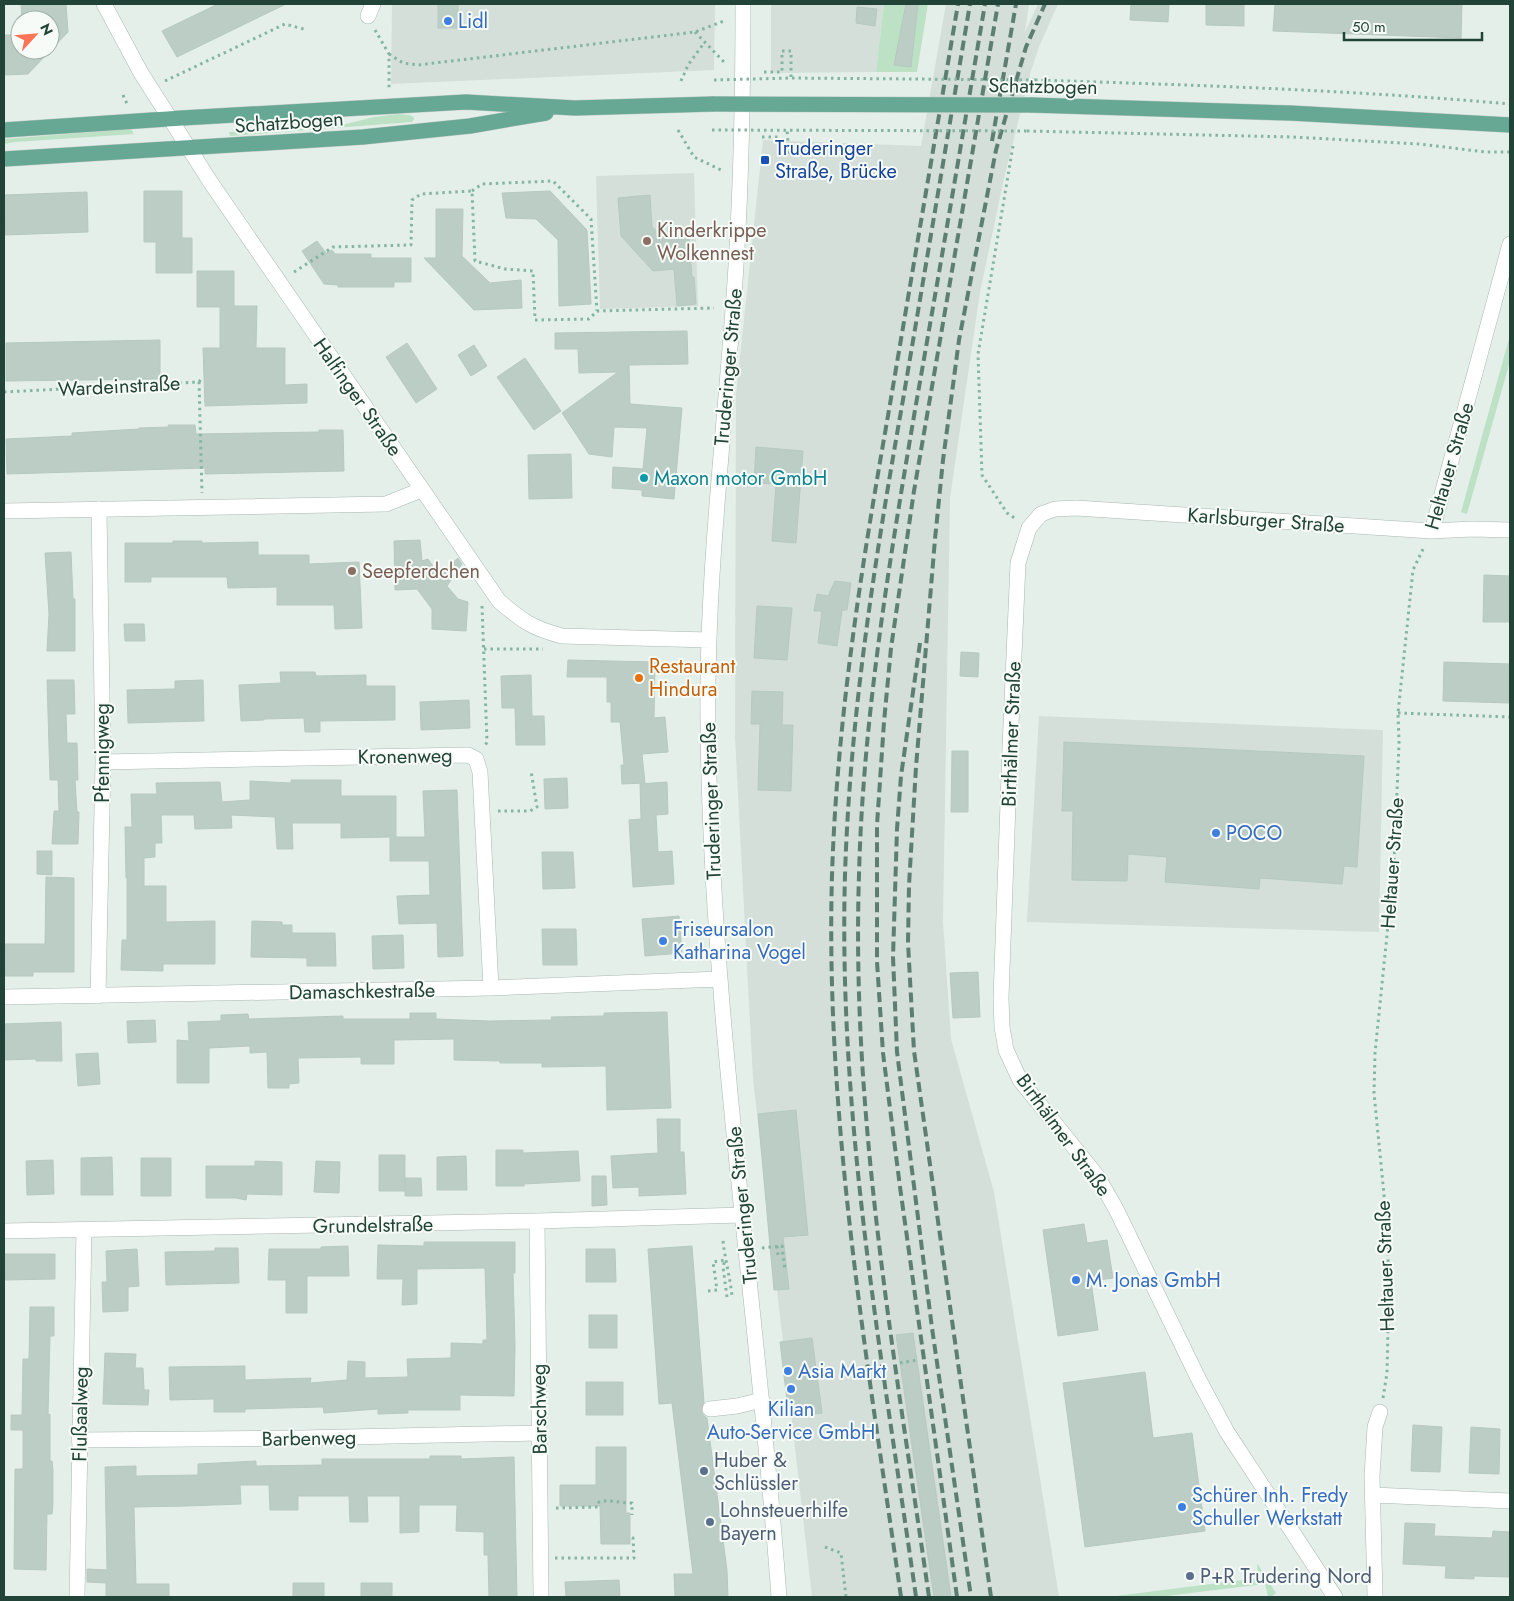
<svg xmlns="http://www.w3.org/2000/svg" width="1514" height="1601" font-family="Jost,sans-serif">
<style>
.built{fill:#d3dfd8}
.green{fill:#bce1c4}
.building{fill:#bccdc5;stroke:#b6c9c0}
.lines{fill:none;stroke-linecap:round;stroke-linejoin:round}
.minor-casing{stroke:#a7b8b1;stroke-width:16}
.major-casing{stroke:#c1cac7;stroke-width:16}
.path{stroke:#83b5a2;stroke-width:3;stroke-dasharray:2.5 4;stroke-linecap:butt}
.minor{stroke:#fff;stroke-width:15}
.major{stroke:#66a893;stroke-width:15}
.rail{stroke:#5d7e73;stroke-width:4;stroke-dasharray:10 5;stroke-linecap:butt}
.major-bridge-casing{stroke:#c1cac7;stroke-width:16;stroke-linecap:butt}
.path-bridge{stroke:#83b5a2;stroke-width:3;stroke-dasharray:2.5 4;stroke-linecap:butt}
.major-bridge{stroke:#66a893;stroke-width:15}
.shop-dot{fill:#3f7fe0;stroke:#f6fbf8;stroke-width:2}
.transit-dot{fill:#1a4fb4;stroke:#f6fbf8;stroke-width:2}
.education-dot{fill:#8d6e63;stroke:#f6fbf8;stroke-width:2}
.culture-dot{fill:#0f9aa8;stroke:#f6fbf8;stroke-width:2}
.food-dot{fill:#e8710a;stroke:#f6fbf8;stroke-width:2}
.service-dot{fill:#5c6f8a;stroke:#f6fbf8;stroke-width:2}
.labels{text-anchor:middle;stroke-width:4;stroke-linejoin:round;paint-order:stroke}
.shop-label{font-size:20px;fill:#366cbe;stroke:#f6fbf8;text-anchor:start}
.street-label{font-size:20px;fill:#224338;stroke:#f6fbf8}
.transit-label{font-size:20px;fill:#164399;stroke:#f6fbf8;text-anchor:start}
.education-label{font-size:20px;fill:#785e54;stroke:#f6fbf8;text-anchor:start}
.culture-label{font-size:20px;fill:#0d838f;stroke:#f6fbf8;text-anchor:start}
.food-label{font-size:20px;fill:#c56008;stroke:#f6fbf8;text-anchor:start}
.service-label{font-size:20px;fill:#4e5e75;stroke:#f6fbf8;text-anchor:start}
</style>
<rect width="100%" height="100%" fill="#e5efea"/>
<!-- built -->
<path class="built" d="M392 4H715L714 70 391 84Z
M771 4H884L876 72 771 73Z
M946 4H1029L1025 32 1038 4H1058L1039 47 1031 71 1005 174 980 292 950 498 943 922 951 1039 994 1192 1059 1597H812L753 1079 735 737 736 395 763 140 921 146Z
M694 173 698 306 600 309 596 176Z
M1039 716 1383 730 1379 932 1027 922Z"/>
<!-- green -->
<path class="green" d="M884 4H928L917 72H876Z
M398 114 409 115 414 117V119L412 122 230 136 229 132 346 124 374 117Z
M131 129 134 134 15 142 4 144V139Z
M1510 335V361L1467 514 1461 512Z
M1257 1563 1276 1593 1271 1597H1268L1265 1584 1158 1597H1108L1258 1578Z"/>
<!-- building -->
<path class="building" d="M21 4H66L68 32 28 74 4 75V35H20V50H50V20H22Z
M218 4H286L177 57 162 31Z
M438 4H458V28H438Z
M906 4H918L911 67 894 65Z
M1131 4H1169L1168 22 1130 20Z
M1206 4H1244V26L1206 25Z
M1275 4H1462L1461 38 1273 31Z
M857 7 877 9 875 26 856 23Z
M144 191H182V238H192V273H156V242H144Z
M550 191 587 230 591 304 559 306 558 240 536 219 506 218 502 193Z
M87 192 88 232 5 235 4 195Z
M650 195 652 227 667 240 689 239 692 277H694L696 304 677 306 674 269 653 271 621 236 618 198Z
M436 209H463L462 256 490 283 521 280 522 308 474 310 424 258H436Z
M317 241 326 253 332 250 335 254H371V258H411V282H394V287H338V285L324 284 302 251Z
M197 271H234V306H257L256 348H285V385L307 384V403L205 406 203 348H220V307H197Z
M687 331 688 364 629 365 630 404 682 408 674 499 642 496V490L612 488 613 467 643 469 647 428 614 427 612 457 589 454 562 413 618 372 579 373 578 349H555V333Z
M160 340V379L6 381V343Z
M407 343 437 389 416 403 386 357Z
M474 345 487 366 471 376 458 355Z
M525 358 561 411 534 430 497 377Z
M168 425H195L196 434 319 432V430H343L344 471 205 474V468L7 474 6 439 72 436V433L139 429V428L169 427Z
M756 447 803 451 796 543 772 541 776 484 754 483Z
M571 454 572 498 529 499 528 455Z
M420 540 422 561 428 559 439 575 458 558 462 564 447 586 458 599 468 602 466 631 432 629V609L417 589 395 590 394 541Z
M173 541H202V543L258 542V555H309V564L359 562 362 628 335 629 334 605H277V587L228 588 227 577H151V582H125V543H173Z
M71 552 73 599H75V651H47L49 614 45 553Z
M1484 575 1510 576V622H1483Z
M835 581 851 583 847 610H842L837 646 818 643 822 611H814L817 594 828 596Z
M757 606 792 608 787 660 754 658Z
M124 624H144L145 641H125Z
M961 652 979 653 978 677 960 676Z
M568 660 655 662 654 718 665 717 668 752 642 754 645 783 622 784 621 765H624L620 722H611V702H607V677H567Z
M1444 662 1510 664V703L1443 701Z
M280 672H315L316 676 366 675V686H395V720L320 721V732H305L304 718 264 719V720L241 721 239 685 281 683Z
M531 675 532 716H544L545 745H516L515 708H502L501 676Z
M47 680H74L75 714H66L67 743H77L78 780H75L77 812H79L78 844H52L54 811H59L58 780H50Z
M203 680 204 721 128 723 127 690 175 689V681Z
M752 691 783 692 782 725H793L791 791 758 790 760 724H751Z
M469 700 470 728 421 730 420 702Z
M1064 742 1364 756 1357 867 1344 866 1342 884 1260 878 1259 889 1165 882 1167 857 1128 854 1127 881 1072 880 1073 811H1062Z
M952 751H968V812H951Z
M567 778 568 808 545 809 544 779Z
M291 780H341V796H396V837H425L423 791 457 790 463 956 438 957 437 923 399 924 397 896 430 895 429 861H390V837L341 838V823H292L293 849H277L275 817 231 815 232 828 195 829 194 815H161L162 843H155V857L144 858V886H166V922L215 921V964H163V971L121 970 122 940H127V878H126L125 827H132L131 794H157L156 783 220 782 222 802 250 800V781L291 783Z
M667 782 668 814 656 815 658 852 672 851 674 884 633 887 629 820 641 819 640 784Z
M37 851H52V875L37 874Z
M542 852H573L575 888 543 889Z
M46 877 74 878V972H33V976H4V944H45Z
M679 916 682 953 645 956 642 919Z
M252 921 282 922V925H292V933H335L336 966H307V958L251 957Z
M542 929H576L577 965H543Z
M403 935 404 968 373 969 372 936Z
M978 972 980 1017 953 1018 950 973Z
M667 1012 671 1108 607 1110 606 1066 542 1067V1063H500V1061L454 1060V1039L394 1040V1064H361V1057L298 1058 299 1083 289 1084V1088H268L267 1052 250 1053V1046L209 1048V1083H177V1040L189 1041 188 1022 221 1021V1015L248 1014 249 1019 343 1016V1019H410V1013H436V1019L489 1021 552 1020 551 1017 604 1016V1013Z
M155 1020 156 1042 128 1043 127 1021Z
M61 1022 62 1061H36V1059L4 1060V1024Z
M98 1053 100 1084 78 1086 76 1054Z
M796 1110 808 1235 783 1237 789 1289 774 1290 758 1114Z
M657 1119H680V1152H684L686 1194 639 1196V1187L613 1188 611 1156 658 1153Z
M496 1150H523V1153L578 1151 580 1181 524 1184V1186H496Z
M379 1155H405V1191H379Z
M466 1156 467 1190H437V1157Z
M112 1157 113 1195H81V1158Z
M141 1158H171V1196H141Z
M53 1160 54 1194 27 1195 26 1161Z
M255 1161 282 1162V1195L247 1194 246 1200 236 1198H206V1166H255Z
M316 1161 340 1162 339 1193 314 1192Z
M592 1176H606L607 1205 592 1206Z
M405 1178H421L422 1196H405Z
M1084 1224 1087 1243 1107 1240 1113 1278 1091 1281 1098 1330 1058 1336 1043 1230Z
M424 1242H515V1273H513L515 1346 514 1396 460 1395V1410H408V1413L378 1414V1409L324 1413 323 1407 245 1409V1412H214V1399L170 1400 169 1367 245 1366V1380L311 1378 310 1383 347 1380 348 1361 365 1362V1378L408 1377 407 1359 451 1358V1343L483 1344V1340H487L485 1268 417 1269V1304L402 1305 403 1279H377L378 1245 424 1246Z
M348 1246 349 1276H307V1313H286V1280H268L269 1249H321V1247Z
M692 1246 704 1402 701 1410 703 1415 707 1418 727 1570 728 1597H675L674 1574H693L672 1403 659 1404 648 1249Z
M215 1248H238L239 1283 166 1285 165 1252 215 1251Z
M137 1249 139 1286 128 1287V1311L103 1312 102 1282H107L106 1251Z
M586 1249H615L616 1282H586Z
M4 1254H55V1279L4 1280Z
M30 1307H54V1336H50L48 1415 50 1414V1461H52L53 1470V1503L52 1514H47L46 1570 14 1569 15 1469H23V1430H11V1415H22L23 1359H29Z
M589 1315H617V1348H589Z
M913 1333 951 1597H934L896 1335Z
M812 1338 822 1413 789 1417 780 1342Z
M105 1353 136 1354 135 1368H143L144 1390H149L148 1405 103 1404Z
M1145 1372 1153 1438 1192 1433 1205 1531 1085 1547 1063 1383Z
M586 1382H623V1415H586Z
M1413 1425 1442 1427 1440 1472 1411 1471Z
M1471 1427 1500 1429 1499 1474 1469 1473Z
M596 1447H626V1513H630V1544H601L600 1506H560V1485H596Z
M430 1456H461V1459L514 1457 517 1597H489L488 1555H484V1532L456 1531 457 1505H419V1532L400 1533V1496H367L368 1522H350L349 1496H298V1510H270L269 1485H240L241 1504 186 1506 134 1507 136 1584H169V1597H106V1583L87 1582V1569L107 1570 105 1467 136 1466V1476L198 1475V1464L256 1461V1466L322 1465V1459H430Z
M1405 1523 1435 1524 1434 1536 1492 1538 1493 1531 1510 1532V1577L1474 1576V1579L1445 1578 1446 1566 1403 1564Z
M619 1580 620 1597H566L565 1582Z
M293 1583H324V1597H293Z
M361 1583H392V1597H361Z"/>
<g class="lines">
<defs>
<path id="minor" d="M104 4 141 73 211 183 499 601C522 621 532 628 562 636L709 640
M743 4C743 106 741 207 733 309 723 448 706 586 708 725 711 1017 758 1307 779 1597
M368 16 373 4
M4 511 386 504 421 490
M1432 531 1510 244
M103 762 468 755 476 759 480 772 491 988
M98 996 103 762 99 509
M4 997 491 988 720 979
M537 1221 541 1597
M4 1231 537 1221 742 1215
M710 1409 737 1406 762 1400
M79 1440 301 1438 539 1433
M1373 1495 1510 1501
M77 1597 84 1230
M1335 1597 1227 1432 1199 1380 1116 1209 1097 1176 1020 1080 1006 1050 1002 1027 1001 998 1010 748 1018 563 1029 528 1041 514 1055 509 1076 508 1432 531 1472 529 1510 530
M1375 1597 1372 1476 1375 1427 1380 1412"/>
<path id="major" d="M1031 105 1290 113 1510 125
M4 130 182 118 466 102 575 108 713 104
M4 159 363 137 470 126 546 113"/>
</defs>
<!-- minor casing -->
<use href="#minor" class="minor-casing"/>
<!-- major casing -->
<use href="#major" class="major-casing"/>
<!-- path -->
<path class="path" d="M375 30 389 54V90
M695 32 724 62
M389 54 403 63 418 65 695 32 724 21
M764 72H782V51H791V78
M1035 80C1194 85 1352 90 1510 104
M165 81 285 24 307 30
M681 81 688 65 704 43
M123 95 128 106
M678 130 694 157 721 170
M1027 131 1293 137 1419 144 1486 152H1510
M762 137H780L779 154H789L787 130
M1013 146 978 354 982 475 1007 513 1016 519
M472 191 482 184 553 181 591 219 597 311
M294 272 333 247 411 245 412 200 421 194 472 191 475 261 505 269 533 271 535 320 589 319 597 311 714 308
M199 382 203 377
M4 392 199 382 202 493
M482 606 487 742 485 746
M484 649H543
M1398 713 1510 717
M498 811H530L537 807 531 771
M723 1241C725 1259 730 1277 732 1296
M777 1246 778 1255
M762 1248 782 1246 785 1271
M708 1291 717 1290 713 1262 725 1260 723 1267 727 1297
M900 1363 918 1360
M1383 1398 1387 1373 1389 1282 1386 1215 1374 1093 1375 1053 1394 866 1399 743 1398 713 1413 570 1424 547
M556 1508 598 1507 599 1502C609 1499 620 1503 632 1503V1515
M825 1547 841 1553 846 1597
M555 1558H634L633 1538 630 1537"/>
<!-- minor -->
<use href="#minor" class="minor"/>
<!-- major -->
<use href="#major" class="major"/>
<!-- rail -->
<path class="rail" d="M992 141 1016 4
M920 643 901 776 897 829 893 957 897 1052 932 1328 971 1597
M901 1597C867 1358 825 1117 832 875 837 718 862 564 889 410 912 274 935 139 958 4
M916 1597C882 1358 838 1117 845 875 850 713 876 553 904 394 926 264 948 134 970 4
M929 1597C895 1359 851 1116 859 875 863 718 889 564 915 410 939 274 962 139 985 4
M957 1597 900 1187 883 1053 877 962V825L884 722 891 648 914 491 998 4
M991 1597 914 1051 908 943 909 885 916 767 935 539 943 460 959 340 996 150 1026 47 1045 4"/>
<defs>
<path id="major-bridge" d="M713 104 1031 105"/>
</defs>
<!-- major-bridge casing -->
<use href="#major-bridge" class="major-bridge-casing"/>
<!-- path-bridge -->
<path class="path-bridge" d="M714 80 791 78 1035 80
M712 130 1027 131"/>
<!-- major-bridge -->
<use href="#major-bridge" class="major-bridge"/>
</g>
<!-- markers -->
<g class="shop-dot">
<circle cx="448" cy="21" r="5"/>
<circle cx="1216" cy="833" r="5"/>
<circle cx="663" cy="941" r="5"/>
<circle cx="1076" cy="1280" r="5"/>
<circle cx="788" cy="1371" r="5"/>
<circle cx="791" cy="1389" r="5"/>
<circle cx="1182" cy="1507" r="5"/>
</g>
<rect class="transit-dot" x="760" y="155" width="10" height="10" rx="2.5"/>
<g class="education-dot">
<circle cx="647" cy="241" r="5"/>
<circle cx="352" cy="571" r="5"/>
</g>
<circle class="culture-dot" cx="644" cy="478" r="5"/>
<circle class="food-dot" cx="639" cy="678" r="5"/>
<g class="service-dot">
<circle cx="704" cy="1471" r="5"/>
<circle cx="710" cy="1522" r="5"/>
<circle cx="1190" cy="1576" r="5"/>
</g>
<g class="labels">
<!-- shop labels -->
<g class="shop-label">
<text x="458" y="28">Lidl</text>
<text x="1226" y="840">POCO</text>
<text x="673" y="936">Friseursalon<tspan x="673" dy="23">Katharina Vogel</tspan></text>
<text x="1086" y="1287">M. Jonas GmbH</text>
<text x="798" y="1378">Asia Markt</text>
<text x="791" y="1416" text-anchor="middle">Kilian<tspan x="791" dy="23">Auto-Service GmbH</tspan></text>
<text x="1192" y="1502">Schürer Inh. Fredy<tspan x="1192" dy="23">Schuller Werkstatt</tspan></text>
</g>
<!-- street labels -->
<g class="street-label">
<text transform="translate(1043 86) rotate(1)" y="7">Schatzbogen</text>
<text transform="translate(289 122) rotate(-4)" y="7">Schatzbogen</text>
<text transform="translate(728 367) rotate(-85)" y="7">Truderinger Straße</text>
<text transform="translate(119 386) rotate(-3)" y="7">Wardeinstraße</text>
<text transform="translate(358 397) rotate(55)" y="7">Halfinger Straße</text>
<text transform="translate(1449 466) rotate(-74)" y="7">Heltauer Straße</text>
<text transform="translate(1266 520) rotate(4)" y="7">Karlsburger Straße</text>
<text transform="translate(1011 734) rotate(-88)" y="7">Birthälmer Straße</text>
<text transform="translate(102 753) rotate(-90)" y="7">Pfennigweg</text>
<text transform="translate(405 756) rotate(-1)" y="7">Kronenweg</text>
<text transform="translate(711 801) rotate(-92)" y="7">Truderinger Straße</text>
<text transform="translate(1392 863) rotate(-86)" y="7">Heltauer Straße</text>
<text transform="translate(362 991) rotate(-1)" y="7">Damaschkestraße</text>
<text transform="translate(1064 1135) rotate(54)" y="7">Birthälmer Straße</text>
<text transform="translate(742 1205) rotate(-96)" y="7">Truderinger Straße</text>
<text transform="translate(373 1225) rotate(-1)" y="7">Grundelstraße</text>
<text transform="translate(1385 1266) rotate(-92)" y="7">Heltauer Straße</text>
<text transform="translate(539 1409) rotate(-91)" y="7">Barschweg</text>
<text transform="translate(80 1414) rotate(-89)" y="7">Flußaalweg</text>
<text transform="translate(309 1438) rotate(-1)" y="7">Barbenweg</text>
</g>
<!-- transit labels -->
<g class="transit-label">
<text x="775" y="155">Truderinger<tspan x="775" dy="23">Straße, Brücke</tspan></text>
</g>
<!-- education labels -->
<g class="education-label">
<text x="657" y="237">Kinderkrippe<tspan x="657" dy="23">Wolkennest</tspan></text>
<text x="362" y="578">Seepferdchen</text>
</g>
<!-- culture labels -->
<g class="culture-label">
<text x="654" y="485">Maxon motor GmbH</text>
</g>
<!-- food labels -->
<g class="food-label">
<text x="649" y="673">Restaurant<tspan x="649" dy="23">Hindura</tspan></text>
</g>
<!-- service labels -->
<g class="service-label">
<text x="714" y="1467">Huber &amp;<tspan x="714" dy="23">Schlüssler</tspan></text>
<text x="720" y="1517">Lohnsteuerhilfe<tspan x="720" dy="23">Bayern</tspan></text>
<text x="1200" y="1583">P+R Trudering Nord</text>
</g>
</g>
<!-- border -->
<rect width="1514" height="1601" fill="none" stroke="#224338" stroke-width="10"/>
<!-- north arrow -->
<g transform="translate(35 35) rotate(64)"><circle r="24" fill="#f6fbf8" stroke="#a1b1ab"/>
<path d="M0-4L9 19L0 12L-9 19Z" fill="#fc7455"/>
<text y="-8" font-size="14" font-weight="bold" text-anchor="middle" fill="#224338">N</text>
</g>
<!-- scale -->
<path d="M1344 32v8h138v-8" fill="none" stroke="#224338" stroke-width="2.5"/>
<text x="1352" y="32" font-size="15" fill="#224338" stroke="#f6fbf8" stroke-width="4" paint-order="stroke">50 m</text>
</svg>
